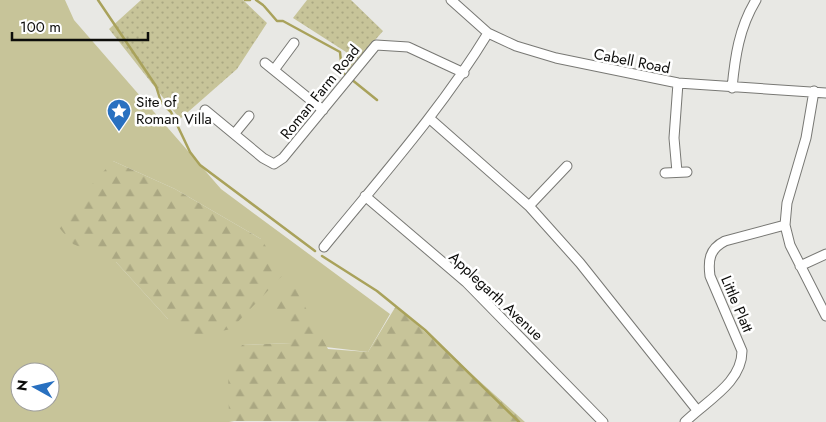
<svg xmlns="http://www.w3.org/2000/svg" width="826" height="422" font-family="Jost,sans-serif">
<style>
.grass{fill:#c7c499;fill-rule:evenodd}
.forest{fill:url(#forest-firs)}
.park{fill:url(#park-dots)}
.lines{fill:none;stroke-linecap:round;stroke-linejoin:round}
.stream{stroke:#a9a25b;stroke-width:2.5}
.minor-casing{stroke:#787874;stroke-width:11}
.minor{stroke:#fff;stroke-width:9}
.labels{text-anchor:middle;stroke-width:5;stroke-linejoin:round;paint-order:stroke}
.street-label{font-size:15px;fill:#0d0d0b;stroke:#fff}
.poi-label{font-size:15px;fill:#0d0d0b;stroke:#fff;text-anchor:start}
</style>
<defs>
<pattern id="forest-firs" width="22" height="20" patternUnits="userSpaceOnUse" patternTransform="scale(1.25)"><rect width="22" height="20" fill="#c7c499"/><path d="M5 1l3.5 6h-7zM16 11l3.5 6h-7z" fill="#aaa782"/></pattern>
<pattern id="park-dots" width="8" height="8" patternUnits="userSpaceOnUse" patternTransform="scale(1.25)"><rect width="8" height="8" fill="#c7c499"/><path d="M2 2h.1M6 6h.1" fill="none" stroke="#aaa782" stroke-width="1.8" stroke-linecap="round"/></pattern>
</defs>
<rect width="100%" height="100%" fill="#e8e8e4"/>
<!-- grass -->
<path class="grass" d="M0 0H65L74 20 221 189 390 314 368 352 292 343 242 345 229 421 234 422H0ZM113 161 175 189 261 239 168 319 116 262ZM20 372H50V402H20Z"/>
<!-- forest -->
<path class="forest" d="M113 161 175 189 261 239 284 274 231 329 193 337 168 319 116 262 73 244 56 224Z
M295 288 328 349 368 352 396 306 525 422 229 421 228 365 242 345 292 343 271 306Z"/>
<!-- park -->
<path class="park" d="M141 0H243L267 23 237 69 180 119 109 29Z
M307 0H351L383 31 347 72 346 52 293 18Z"/>
<g class="lines">
<!-- stream -->
<path class="stream" d="M98 0 156 86 161 102 171 112 190 152 200 165 315 251
M245 0H250
M256 0 263 5
M264 6 277 21H283L340 52 342 72 347 76
M351 79 377 100
M322 256 377 291 425 330 519 422"/>
<defs>
<path id="minor" d="M451 0 488 33 516 46 556 58 678 83 826 93
M265 63 323 110
M274 70 294 43
M732 88C735 57 739 28 756 0
M814 91 806 138 787 203 785 225 790 245 826 316
M205 110 263 158 274 164 283 158 376 45 408 47 464 73
M429 118 529 206 580 263 697 410
M235 133 249 116
M677 172 674 138 678 83
M665 173 687 172
M365 196 466 282 603 422
M529 206 567 166
M324 247C381 177 441 110 488 33
M800 266 826 254
M685 422C706 401 742 383 742 351L710 276C708 261 709 249 725 241L785 225"/>
</defs>
<!-- minor casing -->
<use href="#minor" class="minor-casing"/>
<!-- minor -->
<use href="#minor" class="minor"/>
</g>
<!-- icons -->
<defs>
<symbol id="sight-pin" viewBox="-11 -11 22 30"><path d="M0 17L-7.5 6A9.5 9.5 0 1 1 7.5 6Z" fill="#2870c0" stroke="#fff"/><path d="M0-6L1.8-2.2L6-1.7L2.9 1.2L3.7 5.4L0 3.3L-3.7 5.4L-2.9 1.2L-6-1.7L-1.8-2.2Z" fill="#fff"/></symbol>
</defs>
<g fill-rule="evenodd">
<use href="#sight-pin" x="105" y="97" width="28" height="38"/>
</g>
<g class="labels">
<!-- street labels -->
<g class="street-label">
<text transform="translate(632 61) rotate(11)" y="5">Cabell Road</text>
<text transform="translate(320 92) rotate(-51)" y="5">Roman Farm Road</text>
<text transform="translate(496 296) rotate(43)" y="5">Applegarth Avenue</text>
<text transform="translate(737 304) rotate(67)" y="5">Little Platt</text>
</g>
<!-- poi labels -->
<g class="poi-label">
<text x="136" y="107">Site of<tspan x="136" dy="17">Roman Villa</tspan></text>
</g>
</g>
<!-- north arrow -->
<g transform="translate(35 387) rotate(278)"><circle r="24" fill="#ffffff" stroke="#9e9e9d"/>
<path d="M0-4L9 19L0 12L-9 19Z" fill="#2870c0"/>
<text y="-8" font-size="14" font-weight="bold" text-anchor="middle" fill="#0d0d0b">N</text>
</g>
<!-- scale -->
<path d="M12 32v8h136v-8" fill="none" stroke="#0d0d0b" stroke-width="2.5"/>
<text x="20" y="32" font-size="15" fill="#0d0d0b" stroke="#ffffff" stroke-width="4" paint-order="stroke">100 m</text>
</svg>
